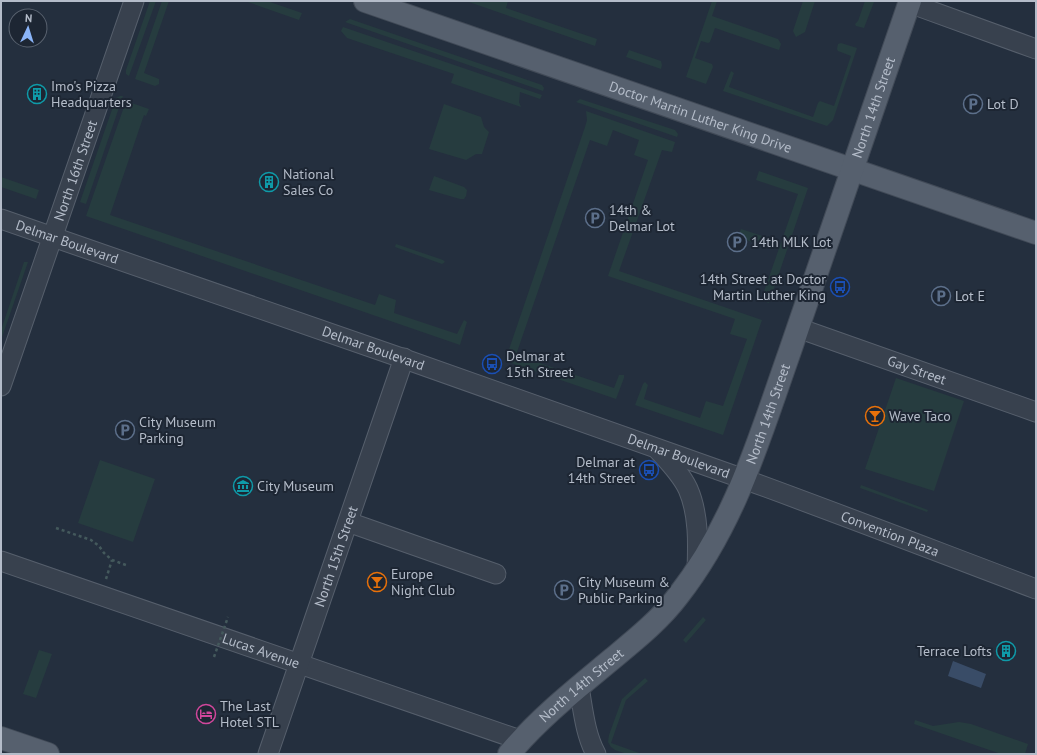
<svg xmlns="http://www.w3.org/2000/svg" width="1037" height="755" font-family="'PT Sans',sans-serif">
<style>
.green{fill:#263c3f}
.water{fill:#394c67}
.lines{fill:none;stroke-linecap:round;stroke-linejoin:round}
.minor-casing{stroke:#565f6c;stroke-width:21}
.major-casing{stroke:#414a57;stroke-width:24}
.path{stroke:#44595c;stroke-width:2.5;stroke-dasharray:3 3;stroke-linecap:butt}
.minor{stroke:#38414e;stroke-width:19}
.major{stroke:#56606e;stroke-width:22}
.path-bridge{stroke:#44595c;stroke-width:2.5;stroke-dasharray:3 3;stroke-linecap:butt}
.labels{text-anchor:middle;stroke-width:4;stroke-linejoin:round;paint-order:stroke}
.poi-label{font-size:14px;fill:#b4bcc9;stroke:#1d2633;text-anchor:start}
.street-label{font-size:14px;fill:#b4bcc9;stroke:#1d2633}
</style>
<rect width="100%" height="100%" fill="#242f3e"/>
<!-- green -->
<path class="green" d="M150 1H156L129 76 126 74V70Z
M162 1H169L144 73 159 79V84L155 86 135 79Z
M245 1H267L302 13 299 20Z
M466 1H508L506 8 597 39 595 46Z
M712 1H717L712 16 778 39 781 44 779 50 715 28 710 42 708 43 701 41 695 58 712 64 713 67 706 84 686 77Z
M803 1H815L805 32 796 37 793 31Z
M865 1 874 2 864 28 856 26 855 24 858 21Z
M350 19 542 85 544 88 543 91 345 22Z
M343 27 542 95 540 99 520 92 519 102 521 107 451 83 454 74 347 38 341 31Z
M841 43 857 48 833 120 827 126 723 91 731 71 734 73 729 87 813 117 818 103 820 101 834 106 851 56 838 51 837 49 838 44Z
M629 50 661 61 662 65 661 69 626 57Z
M120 96H123L86 204 80 202 116 98Z
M580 99 675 130 678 134 677 137 576 102Z
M126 101 149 109 146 116 144 115 110 215 375 305 379 294 396 300 394 313 457 334 464 320 467 322 460 345 86 216Z
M444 104 481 117 484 127 489 132 482 154H476L466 160 429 149Z
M586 111 675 142 672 152 662 150 619 271 762 320 723 435 635 405 643 384 645 382 648 385 644 399 700 418 706 401 723 406 747 339 730 334 735 319 608 276 648 160 634 155 639 140 613 130 607 146 590 140 516 355 614 388 619 375H624V378L616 399 505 361 585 127 587 120Z
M759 171 808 188 769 303 761 300 798 194 756 180Z
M434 176 464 187 467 190 466 196 464 199H460L429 190Z
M1 177 39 190 36 199 1 187Z
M741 229 775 240 771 249 738 237Z
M396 244 443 260 445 262 442 264 395 247Z
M24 262H28L1 340V330Z
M896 378 964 401 934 491 865 469Z
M100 460 155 479 133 542 78 523Z
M861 485 928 510 927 512 860 488Z
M703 617 706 620 686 643 683 640Z
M39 650 52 654 36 698 23 694Z
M645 678 648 681 626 700 611 743 642 754H627L615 750 611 747 608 742 609 735 622 699Z
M915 720 933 726 959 722 971 724 1028 744 1025 754H1001L914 724Z"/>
<!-- water -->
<path class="water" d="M953 661 986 674 981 688 948 676Z"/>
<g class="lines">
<defs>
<g id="minor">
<path d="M909 3 1036 49"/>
<path id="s1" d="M1 219C248 304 495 390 741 478 840 514 938 552 1036 589"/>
<path id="s2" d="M798 328 1036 412"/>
<path id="s3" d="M1 386 134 1"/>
<path d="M658 450C669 462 681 474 688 489 699 514 698 544 697 570"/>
<path d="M348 522 496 574"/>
<path id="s4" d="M1 561 520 740"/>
<path d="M579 687C583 709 585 734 596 754"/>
<path id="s5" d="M268 754 404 358"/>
</g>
<g id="major">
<path id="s6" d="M365 1 1036 233"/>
<path d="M1 738 48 754"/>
<path id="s7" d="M509 754C539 718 576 689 612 659 635 640 660 620 678 596 735 523 759 439 789 354 830 237 869 118 910 1"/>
</g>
</defs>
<!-- minor casing -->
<use href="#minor" class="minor-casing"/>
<!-- major casing -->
<use href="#major" class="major-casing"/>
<!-- path -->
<path class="path" d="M56 528 91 540 99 546 104 553 112 560 126 565
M106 579 112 560"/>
<!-- minor -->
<use href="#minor" class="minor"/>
<!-- major -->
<use href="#major" class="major"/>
<!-- path-bridge -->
<path class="path-bridge" d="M214 657 228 617"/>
</g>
<!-- icons -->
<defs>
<symbol id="building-ring" viewBox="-11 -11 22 22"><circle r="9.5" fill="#1d2633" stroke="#0f9aa8" stroke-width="1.5"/><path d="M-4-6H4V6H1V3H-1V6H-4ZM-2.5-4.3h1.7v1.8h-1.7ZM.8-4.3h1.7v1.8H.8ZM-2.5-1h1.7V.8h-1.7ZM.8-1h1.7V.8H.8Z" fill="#0f9aa8"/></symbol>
<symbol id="parking-ring" viewBox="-11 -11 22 22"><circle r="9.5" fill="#1d2633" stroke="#5c6f8a" stroke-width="1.5"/><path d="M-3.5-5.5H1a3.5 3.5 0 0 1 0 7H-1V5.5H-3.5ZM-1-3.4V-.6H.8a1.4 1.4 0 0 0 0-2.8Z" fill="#5c6f8a"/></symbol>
<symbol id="bus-ring" viewBox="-11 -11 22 22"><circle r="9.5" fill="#1d2633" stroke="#1a4fb4" stroke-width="1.5"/><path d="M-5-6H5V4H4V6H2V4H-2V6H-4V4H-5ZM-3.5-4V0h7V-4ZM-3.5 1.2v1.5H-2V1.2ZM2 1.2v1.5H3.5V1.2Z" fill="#1a4fb4"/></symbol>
<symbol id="bar-ring" viewBox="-11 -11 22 22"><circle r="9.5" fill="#1d2633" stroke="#e8710a" stroke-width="1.5"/><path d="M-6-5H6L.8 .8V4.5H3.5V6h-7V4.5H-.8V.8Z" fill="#e8710a"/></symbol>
<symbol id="museum-ring" viewBox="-11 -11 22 22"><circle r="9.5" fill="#1d2633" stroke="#0f9aa8" stroke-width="1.5"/><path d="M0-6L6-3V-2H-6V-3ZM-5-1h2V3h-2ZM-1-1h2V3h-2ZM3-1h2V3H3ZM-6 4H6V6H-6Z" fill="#0f9aa8"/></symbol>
<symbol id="hotel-ring" viewBox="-11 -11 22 22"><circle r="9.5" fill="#1d2633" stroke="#d1479c" stroke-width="1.5"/><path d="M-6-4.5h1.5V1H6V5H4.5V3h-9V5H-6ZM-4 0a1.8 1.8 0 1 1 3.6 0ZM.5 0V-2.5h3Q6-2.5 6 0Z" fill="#d1479c"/></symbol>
</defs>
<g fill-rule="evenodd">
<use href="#building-ring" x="26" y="83" width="22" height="22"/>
<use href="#parking-ring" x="962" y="93" width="22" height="22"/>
<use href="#building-ring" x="258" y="171" width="22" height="22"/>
<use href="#parking-ring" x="584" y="207" width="22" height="22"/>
<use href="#parking-ring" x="726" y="231" width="22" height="22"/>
<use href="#bus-ring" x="829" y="276" width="22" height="22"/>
<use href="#parking-ring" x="930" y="285" width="22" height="22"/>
<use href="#bus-ring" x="481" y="353" width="22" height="22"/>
<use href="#bar-ring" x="864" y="405" width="22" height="22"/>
<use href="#parking-ring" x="114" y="419" width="22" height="22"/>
<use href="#bus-ring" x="638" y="459" width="22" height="22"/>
<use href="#museum-ring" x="232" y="475" width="22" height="22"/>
<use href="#bar-ring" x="366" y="571" width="22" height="22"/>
<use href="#parking-ring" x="553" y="579" width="22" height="22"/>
<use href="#building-ring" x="995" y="640" width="22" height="22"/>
<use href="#hotel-ring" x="195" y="703" width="22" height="22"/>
</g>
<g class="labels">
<!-- poi labels -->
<g class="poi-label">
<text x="51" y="91">Imo's Pizza<tspan x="51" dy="16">Headquarters</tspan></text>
<text x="987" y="109">Lot D</text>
<text x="283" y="179">National<tspan x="283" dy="16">Sales Co</tspan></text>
<text x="609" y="215">14th &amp;<tspan x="609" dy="16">Delmar Lot</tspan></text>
<text x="751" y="247">14th MLK Lot</text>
<text x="826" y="284" text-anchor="end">14th Street at Doctor<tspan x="826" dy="16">Martin Luther King</tspan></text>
<text x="955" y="301">Lot E</text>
<text x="506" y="361">Delmar at<tspan x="506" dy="16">15th Street</tspan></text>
<text x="889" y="421">Wave Taco</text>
<text x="139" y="427">City Museum<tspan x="139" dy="16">Parking</tspan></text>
<text x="635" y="467" text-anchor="end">Delmar at<tspan x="635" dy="16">14th Street</tspan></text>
<text x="257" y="491">City Museum</text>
<text x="391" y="579">Europe<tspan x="391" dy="16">Night Club</tspan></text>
<text x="578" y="587">City Museum &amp;<tspan x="578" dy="16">Public Parking</tspan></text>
<text x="992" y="656" text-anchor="end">Terrace Lofts</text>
<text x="220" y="711">The Last<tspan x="220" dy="16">Hotel STL</tspan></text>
</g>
<!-- street labels -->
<g class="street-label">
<text dy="5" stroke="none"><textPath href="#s7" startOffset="760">North 14th Street</textPath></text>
<text dy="5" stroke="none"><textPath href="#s6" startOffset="355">Doctor Martin Luther King Drive</textPath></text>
<text dy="5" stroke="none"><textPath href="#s3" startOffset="228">North 16th Street</textPath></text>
<text dy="5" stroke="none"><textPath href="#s1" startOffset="70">Delmar Boulevard</textPath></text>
<text dy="5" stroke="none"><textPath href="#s1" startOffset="394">Delmar Boulevard</textPath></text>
<text dy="5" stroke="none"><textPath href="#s2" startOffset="126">Gay Street</textPath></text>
<text dy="5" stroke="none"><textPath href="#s7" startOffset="436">North 14th Street</textPath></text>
<text dy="5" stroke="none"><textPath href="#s1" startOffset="718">Delmar Boulevard</textPath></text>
<text dy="5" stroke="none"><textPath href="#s1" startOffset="943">Convention Plaza</textPath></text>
<text dy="5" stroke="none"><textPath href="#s5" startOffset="209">North 15th Street</textPath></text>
<text dy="5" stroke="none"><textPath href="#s4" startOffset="275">Lucas Avenue</textPath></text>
<text dy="5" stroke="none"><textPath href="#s7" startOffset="100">North 14th Street</textPath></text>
</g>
</g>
<!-- border -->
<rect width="1037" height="755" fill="none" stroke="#b4bcc9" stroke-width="4"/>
<!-- north arrow -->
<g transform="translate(28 28) rotate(4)"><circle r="19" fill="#1d2633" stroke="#59626f"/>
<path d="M0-3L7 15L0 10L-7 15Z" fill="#8ab4f8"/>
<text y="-6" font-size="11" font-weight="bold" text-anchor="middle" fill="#b4bcc9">N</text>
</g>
</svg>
